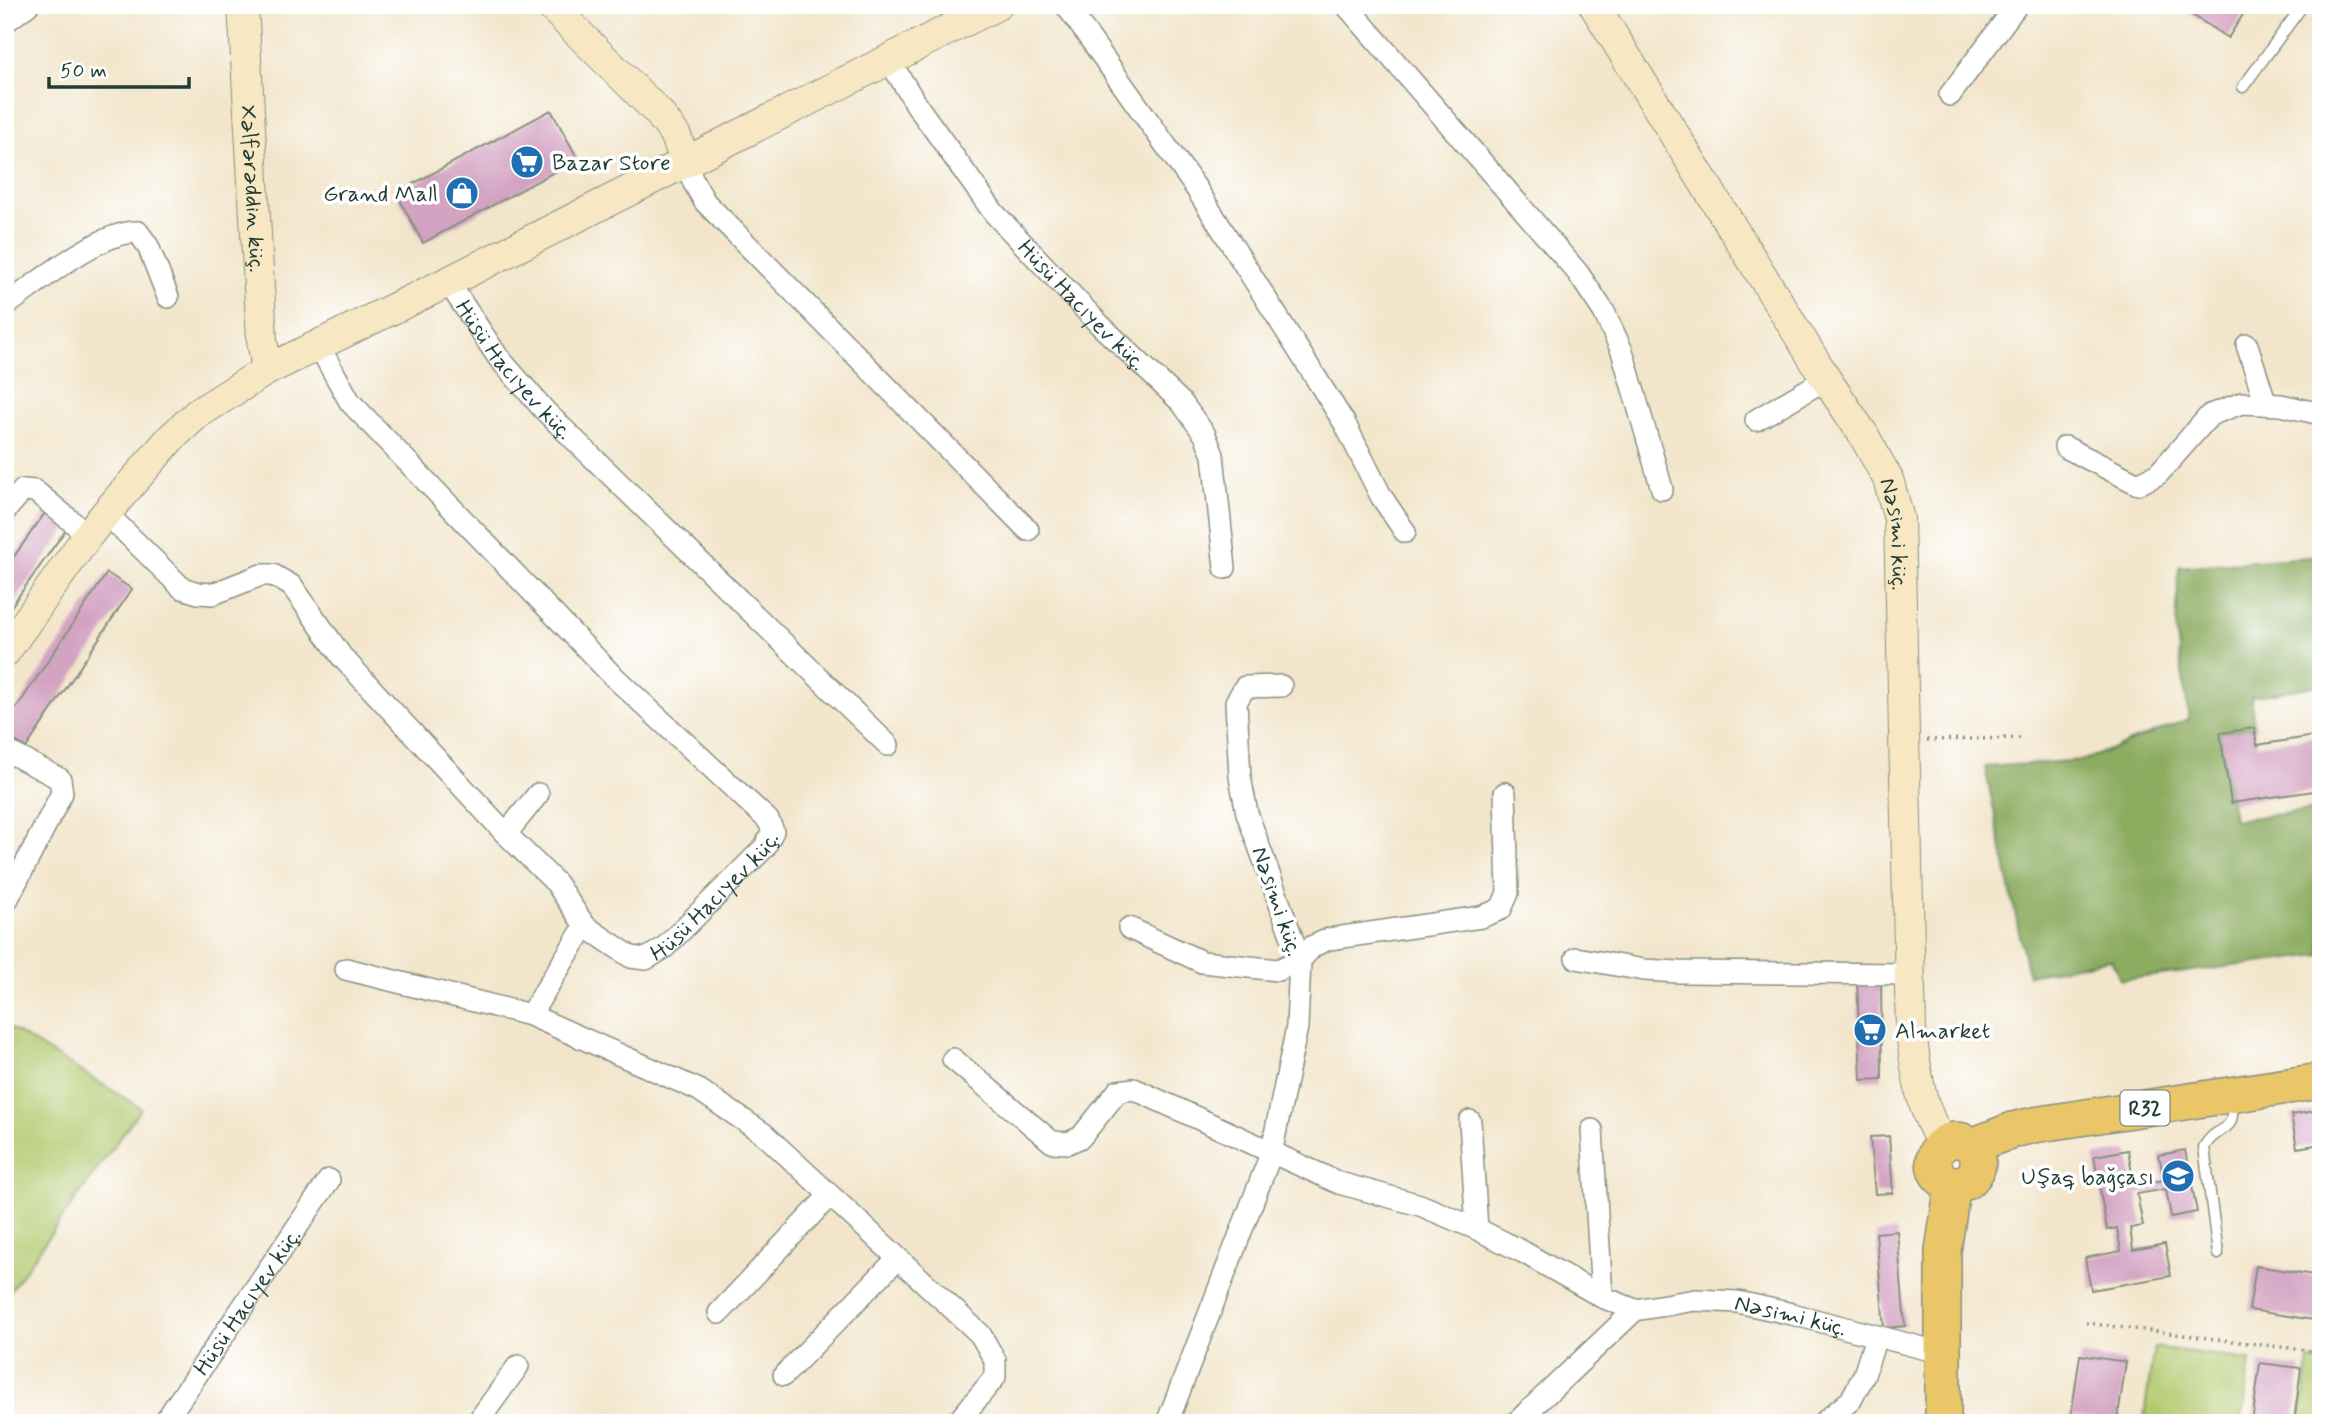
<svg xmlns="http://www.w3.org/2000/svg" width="2326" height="1428" font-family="Mynerve,sans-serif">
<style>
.green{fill:#b1c86c;stroke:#688250;stroke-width:2}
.forest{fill:#8cac60;stroke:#56744a;stroke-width:2}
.building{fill:#d3a3c2}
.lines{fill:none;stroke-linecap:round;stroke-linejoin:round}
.lane-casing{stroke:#889180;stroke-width:13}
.street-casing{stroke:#889180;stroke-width:24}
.secondary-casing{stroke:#889180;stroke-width:32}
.primary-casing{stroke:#889180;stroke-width:38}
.path{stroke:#889180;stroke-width:3.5;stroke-dasharray:2 5;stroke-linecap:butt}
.lane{stroke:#fff;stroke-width:10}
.street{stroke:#fff;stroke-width:21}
.secondary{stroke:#f7e8c3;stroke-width:30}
.primary{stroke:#eac669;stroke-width:35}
.labels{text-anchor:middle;stroke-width:7;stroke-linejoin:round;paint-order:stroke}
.shield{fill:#fff;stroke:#627771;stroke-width:2}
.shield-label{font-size:21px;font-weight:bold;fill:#1f3d34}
.poi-label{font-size:23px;fill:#1f3d34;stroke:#fff;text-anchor:start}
.street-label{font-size:23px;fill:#1f3d34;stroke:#fff}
</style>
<rect width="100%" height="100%" fill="#fff"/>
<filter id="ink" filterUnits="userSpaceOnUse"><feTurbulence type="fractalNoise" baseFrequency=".0143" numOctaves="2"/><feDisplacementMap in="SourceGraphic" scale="14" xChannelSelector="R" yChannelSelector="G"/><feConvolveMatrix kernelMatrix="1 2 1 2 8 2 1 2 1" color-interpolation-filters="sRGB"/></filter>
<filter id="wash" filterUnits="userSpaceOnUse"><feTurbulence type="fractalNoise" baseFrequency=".00686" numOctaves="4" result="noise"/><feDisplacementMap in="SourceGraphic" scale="28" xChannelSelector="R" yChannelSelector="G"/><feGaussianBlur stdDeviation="1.57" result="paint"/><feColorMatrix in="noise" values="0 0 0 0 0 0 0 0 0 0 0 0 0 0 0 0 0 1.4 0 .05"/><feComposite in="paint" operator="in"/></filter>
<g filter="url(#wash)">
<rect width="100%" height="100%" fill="#f2e5cb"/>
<!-- green -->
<path class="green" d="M5 1025 141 1108 5 1298Z
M2154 1347 2250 1360 2241 1423H2143Z
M2309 1360 2321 1361V1423H2300Z"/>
<!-- forest -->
<path class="forest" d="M2321 556V685L2251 697 2254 728 2220 733 2234 820 2321 809V955L2121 980 2111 959 2028 975 1985 767 2084 760 2189 719 2176 630 2179 567Z"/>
<g id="blocks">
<!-- building -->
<path class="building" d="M2177 5H2249L2228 38Z
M551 110 578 159 423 243 396 193Z
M45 513 67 528 5 615V569Z
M107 573 132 589 26 748 5 734V725Z
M2254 728 2257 745 2321 735V790L2231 803 2220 733Z
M1857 980H1881L1882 1079 1861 1080Z
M2321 1110V1144L2297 1148 2291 1115Z
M1889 1136 1893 1193 1875 1194 1870 1137Z
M2128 1150 2134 1185 2164 1180 2159 1155 2185 1150 2197 1212 2171 1217 2166 1189 2137 1194 2143 1226 2130 1228 2133 1250 2165 1244 2171 1276 2091 1290 2085 1258 2121 1251 2117 1228 2107 1230 2094 1156Z
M1897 1231 1905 1326 1884 1328 1876 1233Z
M2256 1266 2321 1276V1321L2249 1310Z
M2080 1355 2126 1362 2117 1423 2071 1416Z
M2260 1363 2301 1368 2294 1423H2252Z"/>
</g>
</g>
<g filter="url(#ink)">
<use href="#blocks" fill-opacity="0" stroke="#889180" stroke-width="2"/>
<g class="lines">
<defs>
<path id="lane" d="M2243 87 2303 5
M2319 1204H2321
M2218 1254 2204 1147C2218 1122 2239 1136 2230 1098"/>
<g id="street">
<path d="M1066 5 1196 188 1345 424 1381 496 1405 532"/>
<path d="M1346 5 1578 273 1604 312 1622 351 1662 489"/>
<path d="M5 22 28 5"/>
<path id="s1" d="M889 60 918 107 994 213 1099 324 1182 403 1205 435 1213 455 1225 568"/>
<path d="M1950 95 2017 5"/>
<path d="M685 161 694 183 705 202 1028 530"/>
<path id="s2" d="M448 282 498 357 545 411 888 745"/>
<path d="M5 306C38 283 99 231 138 232L148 246 168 297"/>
<path d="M2247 345 2266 404"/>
<path d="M1756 420 1826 379"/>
<path d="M2065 447 2138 484 2158 474 2210 415 2242 403 2281 405 2321 414"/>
<path d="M5 511 23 490 35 491 88 535"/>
<path id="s3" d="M106 513 182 588 198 593 213 594 261 575H273L292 586 342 657 506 834 556 883 585 926 631 957 646 959 664 948 765 847 773 831 768 820 611 674 350 402 319 346"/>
<path d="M5 750 60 779 62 793 5 904"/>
<path d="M506 834 538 794"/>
<path d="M1129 928 1202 962 1278 970 1300 960 1313 946 1329 939 1481 917 1501 909 1508 893 1505 793"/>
<path d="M1576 958 1644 970 1679 972 1910 974"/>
<path d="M346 969 530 1015 699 1090 764 1134 980 1334 995 1360V1377L957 1423"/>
<path d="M530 1015 585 926"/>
<path id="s4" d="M953 1059 1052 1142 1068 1143 1081 1137 1118 1091 1134 1089 1339 1183 1420 1205 1477 1229 1523 1252 1602 1297 1635 1310 1695 1300 1738 1302 1792 1314 1942 1353"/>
<path d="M1470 1121 1477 1229"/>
<path d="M1592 1130 1602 1297"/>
<path d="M719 1313 829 1196"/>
<path d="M784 1375 897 1259"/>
<path id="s5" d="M164 1423 329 1180"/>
<path d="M477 1423 518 1366"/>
<path d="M1167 1423 1271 1154 1297 1027 1300 960 1247 813 1240 777 1236 702 1245 687 1281 686"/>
<path d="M1516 1423 1635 1310"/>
<path d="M1823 1423 1851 1400 1864 1375 1876 1337"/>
</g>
<g id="secondary">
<path id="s6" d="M243 5 262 340 267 370"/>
<path d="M550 5 658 112 676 136 685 161"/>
<path id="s7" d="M1594 5 1826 379 1863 434 1888 479 1899 519 1911 1032C1917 1075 1919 1105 1942 1143"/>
<path d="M5 652 88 535 106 513 170 439 197 414 227 395 267 370 448 282 997 5"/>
</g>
<path id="primary" d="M1934 1162a22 22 0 1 1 44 0a22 22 0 1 1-44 0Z
M1972 1146 2013 1130 2034 1125 2321 1081
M1943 1423V1251L1953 1184"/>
</defs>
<!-- lane casing -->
<use href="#lane" class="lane-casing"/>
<!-- street casing -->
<use href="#street" class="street-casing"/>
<!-- secondary casing -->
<use href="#secondary" class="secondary-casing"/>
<!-- primary casing -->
<use href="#primary" class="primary-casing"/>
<!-- path -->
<path class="path" d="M1927 740 2020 738
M2086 1323 2321 1352"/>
<!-- lane -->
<use href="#lane" class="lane"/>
<!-- street -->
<use href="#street" class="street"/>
<!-- secondary -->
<use href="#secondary" class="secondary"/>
<!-- primary -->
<use href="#primary" class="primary"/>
</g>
</g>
<!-- icons -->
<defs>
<symbol id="supermarket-disc" viewBox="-11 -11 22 22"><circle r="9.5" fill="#1f6fb2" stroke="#fff"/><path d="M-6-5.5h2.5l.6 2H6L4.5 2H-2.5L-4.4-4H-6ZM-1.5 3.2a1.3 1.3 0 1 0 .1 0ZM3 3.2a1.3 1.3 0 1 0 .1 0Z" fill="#fff"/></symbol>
<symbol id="shop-disc" viewBox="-11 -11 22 22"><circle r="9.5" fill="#1f6fb2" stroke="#fff"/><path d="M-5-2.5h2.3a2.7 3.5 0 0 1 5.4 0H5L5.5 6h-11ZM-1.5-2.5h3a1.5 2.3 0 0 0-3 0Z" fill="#fff"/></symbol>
<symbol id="school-disc" viewBox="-11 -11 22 22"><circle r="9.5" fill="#1f6fb2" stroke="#fff"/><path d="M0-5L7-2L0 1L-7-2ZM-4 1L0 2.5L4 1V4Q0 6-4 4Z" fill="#fff"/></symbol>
</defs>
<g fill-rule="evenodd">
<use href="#supermarket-disc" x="508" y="143" width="38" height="38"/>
<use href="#shop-disc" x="443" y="174" width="38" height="38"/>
<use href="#supermarket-disc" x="1851" y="1011" width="38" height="38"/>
<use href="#school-disc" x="2159" y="1157" width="38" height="38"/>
</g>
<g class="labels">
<!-- shield labels -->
<rect class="shield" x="2120.5" y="1090.5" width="49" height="35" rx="5"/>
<g class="shield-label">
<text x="2145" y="1115">R32</text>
</g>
<!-- poi labels -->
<g class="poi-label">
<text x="552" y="170">Bazar Store</text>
<text x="438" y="201" text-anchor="end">Grand Mall</text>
<text x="1895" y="1038">Almarket</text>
<text x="2154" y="1184" text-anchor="end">Uşaq bağçası</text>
</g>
<!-- street labels -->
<g class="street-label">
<text dy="8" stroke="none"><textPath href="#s6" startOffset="184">Xəlfərəddin küç.</textPath></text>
<text dy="8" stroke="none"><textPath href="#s1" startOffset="313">Hüsü Hacıyev küç.</textPath></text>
<text dy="8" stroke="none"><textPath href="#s2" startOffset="110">Hüsü Hacıyev küç.</textPath></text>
<text dy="8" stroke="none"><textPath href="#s7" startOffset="614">Nəsimi küç.</textPath></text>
<text dy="8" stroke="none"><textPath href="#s3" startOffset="838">Hüsü Hacıyev küç.</textPath></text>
<text transform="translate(1278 901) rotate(71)" y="8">Nəsimi küç.</text>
<text dy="8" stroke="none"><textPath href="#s5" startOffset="147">Hüsü Hacıyev küç.</textPath></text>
<text dy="8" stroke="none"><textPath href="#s4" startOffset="942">Nəsimi küç.</textPath></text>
</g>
</g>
<!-- margin -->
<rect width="2326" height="1428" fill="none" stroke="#fff" stroke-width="28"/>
<!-- scale -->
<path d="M49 77v10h140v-10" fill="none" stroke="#1f3d34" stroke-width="3.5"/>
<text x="60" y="77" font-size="21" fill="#1f3d34" stroke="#ffffff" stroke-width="5" paint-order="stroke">50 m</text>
</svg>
